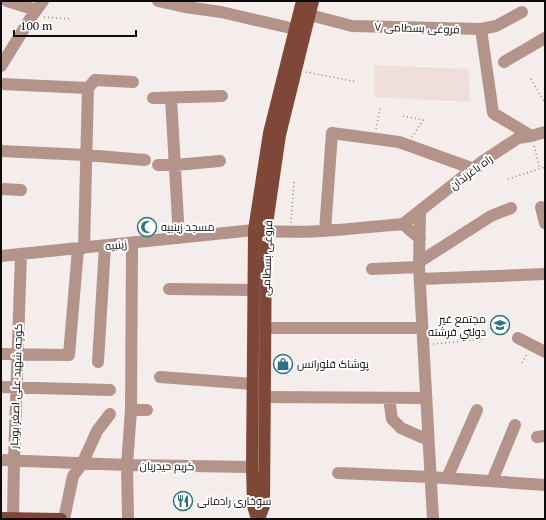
<svg xmlns="http://www.w3.org/2000/svg" width="546" height="520" font-family="'PT Serif',Cairo,serif">
<style>
.built{fill:#eedfdb}
.lines{fill:none;stroke-linecap:round;stroke-linejoin:round}
.path{stroke:#8d8887;stroke-width:1.5;stroke-dasharray:1 3;stroke-linecap:butt}
.minor{stroke:#b4938a;stroke-width:12}
.major{stroke:#7f4738;stroke-width:12}
.labels{text-anchor:middle;stroke-width:4;stroke-linejoin:round;paint-order:stroke}
.street-label{font-size:11px;fill:#0e0b0b;stroke:#fff}
.poi-label{font-size:11px;fill:#0e0b0b;stroke:#fff;text-anchor:start}
</style>
<rect width="100%" height="100%" fill="#f4edeb"/>
<!-- built -->
<path class="built" d="M374 65 469 69 470 102 374 97Z"/>
<g class="lines">
<!-- path -->
<path class="path" d="M44 17 70 19
M306 72 357 82
M531 79 545 103
M403 116 423 120 412 137
M376 129 380 108
M534 146 540 169
M508 179 545 167
M291 223 294 180
M433 344 485 339
M522 363 527 354"/>
<!-- minor -->
<path class="minor" d="M7 1 36 10
M158 1 185 7 221 12 295 29
M310 15 352 26 481 29 496 26 522 12
M481 29 493 113 531 136
M504 62 545 38
M1 66 32 16 43 1
M1 84 88 88
M88 88 95 80 133 82
M153 98 222 96
M171 98 179 238
M1 151 86 155 145 160
M158 165H175L220 161
M1 189 21 190
M541 207 545 223
M420 211 419 267 433 519
M403 224 483 161 518 138 531 136 545 132
M266 231C312 234 357 228 403 224L420 239
M325 231 332 133 399 142 474 169
M84 248 88 88
M1 256 254 230
M419 262 491 216 511 208
M372 269 419 267
M420 279 545 274
M169 289 253 290
M265 328H422
M518 338 545 352
M1 354 69 355 78 249
M98 362 105 246
M160 377 253 384
M1 387 110 390
M264 397 426 398
M389 398 392 419 401 428 428 440
M131 410H147
M537 437 545 436
M1 460 127 465 252 467
M338 473 430 477 545 485
M447 478 477 410
M492 481 515 425
M13 518 14 461 21 254
M64 519 73 476 82 464 97 431 110 414
M128 519 127 465 131 410 132 243"/>
<!-- major -->
<path class="major" d="M1 518 61 519
M257 519 253 506 252 467 254 230 269 133 302 1
M259 519 264 506 266 231 280 135 313 1"/>
</g>
<!-- icons -->
<defs>
<symbol id="mosque-ring" viewBox="-11 -11 22 22"><circle r="9.5" fill="#fff" stroke="#2e7382" stroke-width="1.5"/><path d="M3.5-4.9A6 6 0 1 0 3.5 4.9A5 5 0 1 1 3.5-4.9Z" fill="#2e7382"/></symbol>
<symbol id="school-ring" viewBox="-11 -11 22 22"><circle r="9.5" fill="#fff" stroke="#2e7382" stroke-width="1.5"/><path d="M0-5L7-2L0 1L-7-2ZM-4 1L0 2.5L4 1V4Q0 6-4 4Z" fill="#2e7382"/></symbol>
<symbol id="shop-ring" viewBox="-11 -11 22 22"><circle r="9.5" fill="#fff" stroke="#2e7382" stroke-width="1.5"/><path d="M-5-2.5h2.3a2.7 3.5 0 0 1 5.4 0H5L5.5 6h-11ZM-1.5-2.5h3a1.5 2.3 0 0 0-3 0Z" fill="#2e7382"/></symbol>
<symbol id="restaurant-ring" viewBox="-11 -11 22 22"><circle r="9.5" fill="#fff" stroke="#2e7382" stroke-width="1.5"/><path d="M-5-6h1v4h1v-4h1v4h1v-4h1v5L-1.5 .5V6h-2V.5L-5-1ZM5-6V6H3V1.5H1.5Q1.5-4 5-6Z" fill="#2e7382"/></symbol>
</defs>
<g fill-rule="evenodd">
<use href="#mosque-ring" x="136" y="216" width="22" height="22"/>
<use href="#school-ring" x="489" y="314" width="22" height="22"/>
<use href="#shop-ring" x="272" y="353" width="22" height="22"/>
<use href="#restaurant-ring" x="172" y="490" width="22" height="22"/>
</g>
<g class="labels">
<!-- street labels -->
<g class="street-label">
<text transform="translate(417 28) rotate(2)" y="4">فروغی بسطامی ۷</text>
<text transform="translate(471 172) rotate(-37)" y="4">راه باغزندان</text>
<text transform="translate(116 245) rotate(-6)" y="4">زینبیه</text>
<text transform="translate(267 258) rotate(-88)" y="4">فروغی بسطامی</text>
<text transform="translate(16 386) rotate(-88)" y="4">کوچه شهید علی اصغر بوجار</text>
<text transform="translate(167 466) rotate(1)" y="4">کریم حیدریان</text>
</g>
<!-- poi labels -->
<g class="poi-label">
<text x="161" y="231">مسجد زینبیه</text>
<text x="486" y="323" text-anchor="end">مجتمع غير<tspan x="486" dy="13">دولتي فرشته</tspan></text>
<text x="297" y="368">پوشاک فلورانس</text>
<text x="197" y="505">سوخاری رادمانی</text>
</g>
</g>
<!-- border -->
<rect width="546" height="520" fill="none" stroke="#0e0b0b" stroke-width="4"/>
<!-- scale -->
<path d="M14 30v6h122v-6" fill="none" stroke="#0e0b0b" stroke-width="2"/>
<text x="20" y="30" font-size="12" fill="#0e0b0b" stroke="#ffffff" stroke-width="3" paint-order="stroke">100 m</text>
</svg>
